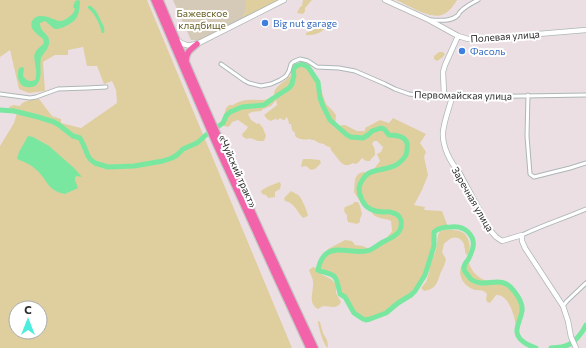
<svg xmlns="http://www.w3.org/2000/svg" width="586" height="348" font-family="Commissioner,sans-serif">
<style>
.green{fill:#dfcf9f;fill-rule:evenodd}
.cemetery{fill:#d5c9b7}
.water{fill:#7ae7a0}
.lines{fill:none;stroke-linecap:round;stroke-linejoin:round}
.river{stroke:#7ae7a0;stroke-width:5}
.street-casing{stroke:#acb7b6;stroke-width:5}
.secondary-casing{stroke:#acb7b6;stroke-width:6}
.highway-casing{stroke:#c4c4c4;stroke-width:8}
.street{stroke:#fff;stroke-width:3}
.secondary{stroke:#fff;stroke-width:4.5}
.highway{stroke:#f363a9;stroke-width:5.5}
.shop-dot{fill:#3f7fe0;stroke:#fff;stroke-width:1.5}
.labels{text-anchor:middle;stroke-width:4;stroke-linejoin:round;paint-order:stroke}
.park-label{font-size:10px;fill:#655c20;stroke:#fff}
.shop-label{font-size:10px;fill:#366cbe;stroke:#fff;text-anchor:start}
.street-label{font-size:10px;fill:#2c2c2c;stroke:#fff}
</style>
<rect width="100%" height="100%" fill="#ecdfe4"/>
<!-- green -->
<path class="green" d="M0 0H147L292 348H0V146L14 123 17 113 9 108V107L13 105 20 106C23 100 32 100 39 99L52 116 61 119V123L81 128 117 103 116 90 112 81 104 84 97 66H87L83 47 68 50V55H55L43 62 45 91 29 93 19 89 10 50 0 57ZM16 308H40V332H16Z
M246 0H279L242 19 246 9Z
M303 0H312L305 8V11L303 14 297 13 300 7 302 6Z
M396 0H457C454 5 450 11 444 14 432 21 408 5 396 0Z
M320 27H324L325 28C322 33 312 36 306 35V33Z
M439 52H443L445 54 443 57 437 61 434 59V56Z
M303 62C313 66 309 67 315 73L326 104 332 110 336 115 335 125 334 127 336 128 342 125H345L357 131H365V128L380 120 389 123 393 118 426 134 420 143 426 152 424 157 428 175 422 190 414 205 425 207 424 210 442 211 448 227 438 229 434 232C434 236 435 240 435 244 433 258 423 284 412 294 407 299 399 303 392 308 387 313 372 321 365 319 350 316 350 302 340 294 336 277 338 276 320 271L318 270 319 264 328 249 345 240 352 241 355 245 363 246 371 250 384 242 392 231 391 221C383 217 374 220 371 210L365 206 363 201 359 200 354 192 355 179 358 174 363 172 369 173 375 172 374 169 380 161 377 154 381 152 383 147 377 141H374L372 144C375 148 375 150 375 155L371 159 370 161H366L362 158 358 163 355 164 353 163C343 169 340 161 335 155 333 152 331 151 330 147L326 146 324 144 319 143 314 140H312L310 139C305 140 299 140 295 136V133L292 130 291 124H289L288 119 286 117 285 120H283L280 118 278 120 275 119 271 121 267 119 264 115 277 105 276 100 271 106 263 109 261 111 252 112 248 114 251 120 257 124 259 123 263 128 266 136 264 141H258L250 138 247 139 243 137 242 134 246 130 248 127 238 120 232 122 231 124 228 127 224 126 222 122 226 108 229 105H233C244 98 250 100 262 100 267 100 270 98 274 96 273 87 283 83 289 77 292 74 290 75 291 71 292 66 298 63 303 62Z
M303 159H310L320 160 321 163 315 169 311 170 306 166 301 167 302 162Z
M280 182 281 185 280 189 275 192V197L268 198 266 195 262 194 261 191C264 188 276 183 280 182Z
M291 191C294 193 298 194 300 197 302 199 308 213 308 216L303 218C296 211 295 203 285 201L284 198Z
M354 202H358L360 206 362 214 360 219V222L357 224 348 222 347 219V215L345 213 344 210 345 207 353 204Z
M445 230C456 230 466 229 469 242 470 247 470 249 468 254L466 255C465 252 465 249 464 245 463 240 457 236 452 238 449 239 446 242 444 244L442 252 446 259C445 264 443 268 441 272 437 282 437 289 424 291L421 288 426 282 429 273 430 265 436 250 438 235 440 231Z
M468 260C470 268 474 274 482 279 485 280 487 282 490 283 494 283 499 281 503 282 512 284 522 300 522 309 522 315 519 322 516 327 515 317 509 294 496 295L490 303 487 302 486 299 487 294C483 289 480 291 475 290 466 288 457 277 461 267 462 264 466 262 468 260Z
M313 267 316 268 321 274 331 279 336 284V293L341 302C337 310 330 306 323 306L318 309C307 303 314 292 313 282 313 278 310 274 309 270Z
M318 321 320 322 323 333 327 340 328 346 327 348C322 340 320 332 318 323Z"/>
<!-- cemetery -->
<path class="cemetery" d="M173 0H246V9L242 19 202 40H191Z"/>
<!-- water -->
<path class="water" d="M78 0 80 1C80 5 79 14 77 17 75 22 61 30 55 29 51 27 48 23 45 21L40 23C40 34 51 33 49 44 48 50 43 53 41 58 39 66 43 75 38 83 37 85 34 87 31 87 19 89 16 77 19 68L23 67 24 69 23 76C27 81 29 82 35 80 39 70 32 59 35 53 37 48 42 46 44 43L43 39C40 36 36 34 34 31 28 24 33 16 41 16 54 16 58 27 70 16 73 14 74 12 75 9L73 7 75 1Z
M88 6H91C98 12 98 15 102 23 104 27 105 28 104 33H102C99 23 96 15 88 8Z
M28 136 33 137 49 146 74 168 82 177 77 176 75 177V180L78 188 65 194C45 190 48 178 34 168 29 163 23 162 17 159L19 152Z"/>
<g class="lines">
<!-- river -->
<path class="river" d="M0 110 14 111 38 117 54 122 59 125 73 136 80 138 84 146 88 156 91 160 95 163 108 167 134 166 163 161 172 158 177 155 183 149 197 143 206 135 223 123 226 116 230 112 242 107 264 105 272 99 289 88 292 84 294 75 293 70 296 66 302 64 308 67 318 82 320 98 323 106 330 120 347 135 351 137 363 138 368 135 372 131 381 128 384 129 389 135C395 135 405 136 407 143 408 147 407 151 406 155 396 171 383 167 369 173 364 176 360 183 359 188 359 192 360 196 362 200 366 209 374 212 384 212 387 212 390 211 393 213 405 216 403 231 394 236 391 238 387 240 383 242 379 244 375 248 370 250 356 256 334 243 324 256 320 261 319 264 318 270L320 271C338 275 336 277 340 294L345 297 354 313 363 319 366 320 370 319 386 313 398 303 411 295 415 291 425 275 434 246V232C438 228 445 227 451 227 457 226 463 227 468 232 477 241 473 250 468 260 466 262 464 265 464 268 464 270 465 272 466 273 468 275 470 279 472 280 486 289 501 273 514 291 518 296 523 304 522 311 520 324 510 333 525 343 528 345 533 347 536 348
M551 348C556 347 561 348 565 346 574 344 582 333 586 325"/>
<defs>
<path id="street" d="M431 20C439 20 450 22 457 16 459 15 459 12 461 11 466 6 472 3 478 0
M221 64 245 81 249 83 261 86 271 84 280 80 286 76 289 71 291 64 293 62 300 59 308 61 317 67 339 68 355 71 385 84 395 89 409 94 426 96 444 94 470 97 586 95
M0 94 30 98 36 97 58 89 87 88 106 87
M528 95 527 136 530 174 534 177 570 168 586 163
M522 235C543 225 565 218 586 209
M563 306 567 301 586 283"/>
<path id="secondary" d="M385 0 429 20 458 36 468 39H478L586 30
M458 36 445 65 443 72 444 94 451 98V101C448 111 444 122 443 132 442 146 450 162 459 172L490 230 496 237 502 241 522 235V241L525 248 563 306 568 321 571 337 576 348
M177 40C184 46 189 46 197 44L284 0"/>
<path id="highway" d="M154 0 214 140 274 272 309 348
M160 0C209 118 261 233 315 348
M186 61C186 52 191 49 197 44"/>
</defs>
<!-- street casing -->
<use href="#street" class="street-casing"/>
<!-- secondary casing -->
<use href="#secondary" class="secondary-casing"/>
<!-- highway casing -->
<use href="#highway" class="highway-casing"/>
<!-- street -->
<use href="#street" class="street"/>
<!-- secondary -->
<use href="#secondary" class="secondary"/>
<!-- highway -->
<use href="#highway" class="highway"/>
</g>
<!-- markers -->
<g class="shop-dot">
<circle cx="265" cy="23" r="4"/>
<circle cx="462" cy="51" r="4"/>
</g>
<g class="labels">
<!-- park labels -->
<g class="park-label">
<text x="202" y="17">Бажевское<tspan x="202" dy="12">кладбище</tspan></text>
</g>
<!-- shop labels -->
<g class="shop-label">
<text x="273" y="27">Big nut garage</text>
<text x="470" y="55">Фасоль</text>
</g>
<!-- street labels -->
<g class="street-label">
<text transform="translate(505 36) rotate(-4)" y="4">Полевая улица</text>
<text transform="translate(463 95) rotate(1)" y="4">Первомайская улица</text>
<text transform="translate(238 171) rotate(66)" y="4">«Чуйский тракт»</text>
<text transform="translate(473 199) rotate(60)" y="4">Заречная улица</text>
</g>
</g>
<!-- north arrow -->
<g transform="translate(28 320)"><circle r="19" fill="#ffffff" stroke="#ababab"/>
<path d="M0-3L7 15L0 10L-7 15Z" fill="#4beedd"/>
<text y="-6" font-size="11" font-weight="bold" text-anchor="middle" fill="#2c2c2c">С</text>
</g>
</svg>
